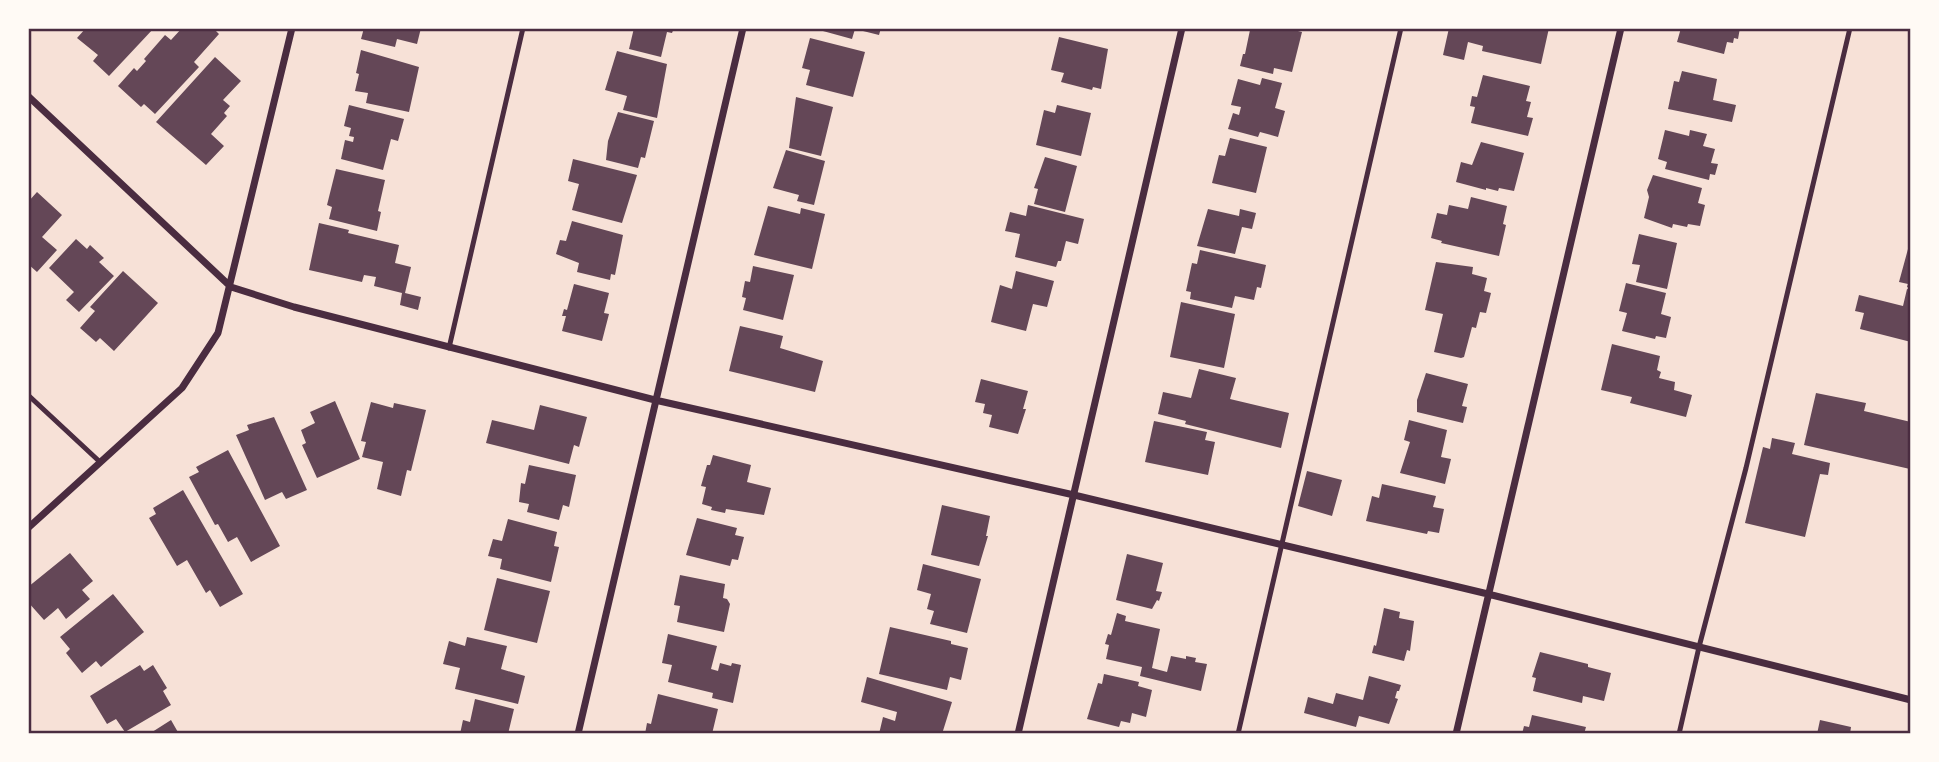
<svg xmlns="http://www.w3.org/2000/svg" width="1939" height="762" font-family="'Archivo Narrow',sans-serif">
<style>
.building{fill:#644757}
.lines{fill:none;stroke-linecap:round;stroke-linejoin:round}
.service{stroke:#4a2c40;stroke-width:5}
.minor{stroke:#4a2c40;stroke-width:7}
.neatline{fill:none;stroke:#4a2c40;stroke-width:2.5}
</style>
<rect width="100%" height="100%" fill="#f7e1d7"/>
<!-- building -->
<path class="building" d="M86 28H154L109 76 93 61 98 55 77 38Z
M182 28H213L219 34 194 62 199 67 155 114 144 104 141 107 118 86 134 68 137 71 146 61 144 59 165 35 171 40Z
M364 28H421L417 44 397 39 395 47 361 39Z
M634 28H674L672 33 667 32 661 57 629 49Z
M812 28H881L879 35 855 29 852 39Z
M1256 28H1286L1302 32 1292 72 1274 68 1273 74 1240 66 1243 54H1245L1250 30 1255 31Z
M1449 28H1549L1541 64 1482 51 1483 46 1468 42 1464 60 1443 55Z
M1681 28H1740L1738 39 1734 38 1733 43 1727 42 1724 54 1677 42Z
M1059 37 1108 49 1101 89 1093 87 1092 90 1061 82 1064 73 1051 70Z
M810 38 865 52 853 97 806 85 810 70 802 68Z
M361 50 419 67 409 112 366 103 368 93 355 91 359 74 356 73Z
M617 51 667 64 657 118 623 110 627 96 605 90Z
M215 57 241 81 223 100 230 106 224 113 227 116 211 134 224 146 206 165 156 122Z
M1682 71 1717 79 1713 100 1736 105 1732 122 1668 109 1674 81 1679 82Z
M1483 75 1530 86 1526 101 1531 102 1527 117 1533 118 1528 136 1471 123 1475 107 1470 106 1472 96 1477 97Z
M1262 78 1282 83 1275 108 1285 111 1278 137 1260 132 1258 137 1228 129 1233 113 1239 115 1241 107 1231 105 1238 79 1260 85Z
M796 97 833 107 821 156 789 148Z
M349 105 404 119 398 141 391 139 383 170 341 159 345 140 353 142 354 137 349 136 351 128 344 126Z
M1057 105 1091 113 1081 156 1036 145 1044 110 1055 113Z
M618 112 654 121 645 158 641 157 638 168 606 160 608 141Z
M1665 130 1689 136 1690 130 1707 134 1703 146 1715 149 1711 163 1718 164 1715 175 1710 174 1709 180 1665 169 1667 162 1658 159Z
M1230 138 1267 147 1256 193 1212 183 1219 155 1225 156Z
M1481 142 1524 153 1514 191 1499 188 1498 191 1486 188V190L1456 182 1461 162 1472 165Z
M786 150 825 161 814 205 797 201 799 195 773 188Z
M1045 157 1077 166 1065 212 1034 204 1038 189 1034 188Z
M573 159 637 175 622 223 572 210 579 184 568 181Z
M336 169 385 180 378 211 381 212 377 231 329 219 332 207 327 205Z
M1653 175 1702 188 1698 203 1705 205 1700 226 1688 224 1687 227 1673 224 1672 228 1644 218 1649 197 1647 190Z
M37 192 62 215 42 237 57 250 37 272 28 264V202Z
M1471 197 1507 206 1503 224 1506 225 1499 256 1441 243 1442 241 1431 238 1437 213 1447 215 1449 205 1468 209Z
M1028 205 1084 219 1078 244 1066 241 1061 261H1058L1056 267 1015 257 1020 234 1005 231 1010 212 1026 216Z
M768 206 800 214 801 208 825 214 812 269 754 255Z
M1208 209 1239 216 1240 209 1256 213 1252 229 1242 227 1235 254 1197 246Z
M572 221 623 235 615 275 611 274 610 280 577 272 579 263 556 254 560 240 566 241Z
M319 223 349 230 348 233 399 245 395 263 411 267 405 293 421 297 418 310 400 305 402 293 374 286 376 277 364 275 362 282 309 270Z
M1639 234 1677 243 1667 289 1636 282 1640 265 1632 264Z
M76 239 87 249 90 245 104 258 99 262 114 276 79 312 66 300 74 292 49 268Z
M1908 249 1911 250V288L1907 287 1908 284 1899 282Z
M1200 250 1266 265 1261 288 1257 287 1254 300 1235 296 1232 308 1190 299 1191 292 1186 291 1192 263 1197 264Z
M1436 262 1473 267 1472 274 1487 278 1484 291 1491 293 1486 313 1480 312 1476 328 1472 327 1464 357 1461 358 1434 352 1443 314 1425 310Z
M753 266 794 275 783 320 743 310 746 298 742 297 745 281 750 282Z
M123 271 158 303 114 351 100 338 96 342 80 328 95 311 90 307Z
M1016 271 1054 281 1047 307 1033 304 1026 331 991 322 1000 285 1012 289Z
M1626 283 1666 293 1661 314 1671 317 1666 338 1656 336 1655 339 1622 331 1627 313 1619 311Z
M574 284 609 293 604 313 609 314 602 341 562 331 566 316H562L564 309 567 310Z
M1907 289 1911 290V342L1860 329 1864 313 1855 311 1859 295 1903 306Z
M1181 302 1235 314 1224 368 1170 357Z
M740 326 783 336 780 348 823 361 815 392 729 371Z
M1612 344 1660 356 1657 370 1661 372 1659 378 1675 382 1674 390 1692 395 1686 417 1630 403 1632 397 1601 390Z
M1199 369 1236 378 1230 399 1289 413 1281 448 1185 424 1186 421 1158 414 1163 392 1191 398Z
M1426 373 1468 384 1462 406 1467 407 1463 423 1417 412V400Z
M981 379 1028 391 1023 409H1026L1018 434 989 427 992 415 983 413 985 404 975 402Z
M1816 393 1866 403 1864 411 1911 422 1910 469 1804 445Z
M335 401 360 459 317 478 302 445 306 443 301 430 315 423 310 412Z
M371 402 393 408 394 403 426 410 411 471 407 470 401 496 377 489 383 462 362 457 366 442 361 441Z
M540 405 587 417 579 447 574 445 569 464 486 443 492 420 534 430Z
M274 417 307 490 286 499 282 492 265 500 236 435 249 430 247 425Z
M1409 420 1447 430 1441 457 1451 459 1445 484 1400 473 1410 442 1404 440Z
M1154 421 1207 432 1205 440 1215 442 1208 475 1145 462Z
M1772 438 1795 443 1792 454 1830 463 1828 475 1820 474 1805 537 1745 523 1763 447 1770 449Z
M228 450 280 546 251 562 237 537 228 542 218 524 215 525 189 477 199 472 196 467Z
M713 455 751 465 747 482 771 488 764 515 726 509 725 513 711 510 712 507 702 504 706 487 701 486 707 465H710Z
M529 465 576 475 569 507 563 505 559 520 527 512 529 504 519 502 521 483 525 484Z
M1307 471 1342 480 1332 516 1298 506Z
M1382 484 1436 496 1433 507 1444 509 1439 533 1428 531 1427 534 1366 521 1372 496 1379 498Z
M183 490 243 594 220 607 210 590 206 593 187 560 177 566 149 518 156 514 153 508Z
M942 505 990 516 986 536H988L979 566 931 555Z
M697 518 737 528 735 535 744 537 738 560 732 559 730 566 686 555Z
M508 519 557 532 554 546 559 547 551 582 500 569 502 559 488 556 493 539 502 541Z
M70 553 93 581 82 590 90 599 66 619 58 608 44 620 28 602V597L31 594 28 587Z
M1127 554 1163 563 1156 591 1162 592 1159 601 1157 600 1152 609 1116 600Z
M923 564 981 579 967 633 930 624 934 611 927 609 931 594 917 590Z
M680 575 725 584 723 598 727 599 730 604 724 632 677 622 680 606 674 605Z
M497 578 550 591 537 643 484 630Z
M113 594 144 632 101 667 96 661 82 673 66 653 70 649 60 637Z
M1384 608 1400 612 1399 618 1414 621 1410 651 1407 650 1404 661 1372 653 1374 645 1376 646Z
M1117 613 1126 616 1125 621 1160 629 1152 668 1167 672 1171 656 1186 659V656L1196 658 1195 662 1207 664 1201 691 1140 676 1142 667 1106 659 1109 645 1105 644 1108 634 1111 635Z
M890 627 951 641V644L968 648 961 680 950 677 947 690 879 674Z
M668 634 717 646 711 669 718 671 720 663 731 666 732 663 741 665 733 703 712 698 713 693 668 682 672 665 662 663Z
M467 637 507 646 501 669 525 676 518 704 455 689 460 668 443 664 449 641 465 646Z
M1540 652 1588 664V667L1611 673 1604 701 1583 696 1582 703 1533 691 1536 678 1532 677Z
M140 665 144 671 153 665 167 688 163 691 171 705 125 732 116 719 107 724 90 696Z
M1104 674 1139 682 1138 686 1152 690 1146 717 1132 713 1130 723 1121 721 1119 727 1087 719 1098 683 1102 684Z
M1369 676 1401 685 1399 691H1397L1395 698 1398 699 1389 724 1359 716 1356 727 1304 713 1308 697 1333 704 1336 693 1363 700Z
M867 677 952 702 942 734H879L883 717 895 721 897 712 861 702Z
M658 694 718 709 712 734H645L647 723 651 724Z
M475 699 514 709 508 734H460L463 720 470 722Z
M1532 715 1586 727 1584 734H1522L1524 726 1529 727Z
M171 720 179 734H149Z
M1820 720 1851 727 1850 734H1817Z"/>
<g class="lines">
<!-- service -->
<path class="service" d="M449 348 523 28
M28 395 100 462
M1238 734 1401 28
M1679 734 1699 647 1746 468 1850 28"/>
<!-- minor -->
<path class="minor" d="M28 96 231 287 294 307 655 400 1074 495 1488 594 1911 700
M28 528 182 388 218 333 292 28
M578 734 743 28
M1018 734 1182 28
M1456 734 1621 28"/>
</g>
<!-- border -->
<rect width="1939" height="762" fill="none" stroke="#fffaf5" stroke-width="60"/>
<rect x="30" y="30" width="1879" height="702" class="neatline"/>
</svg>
